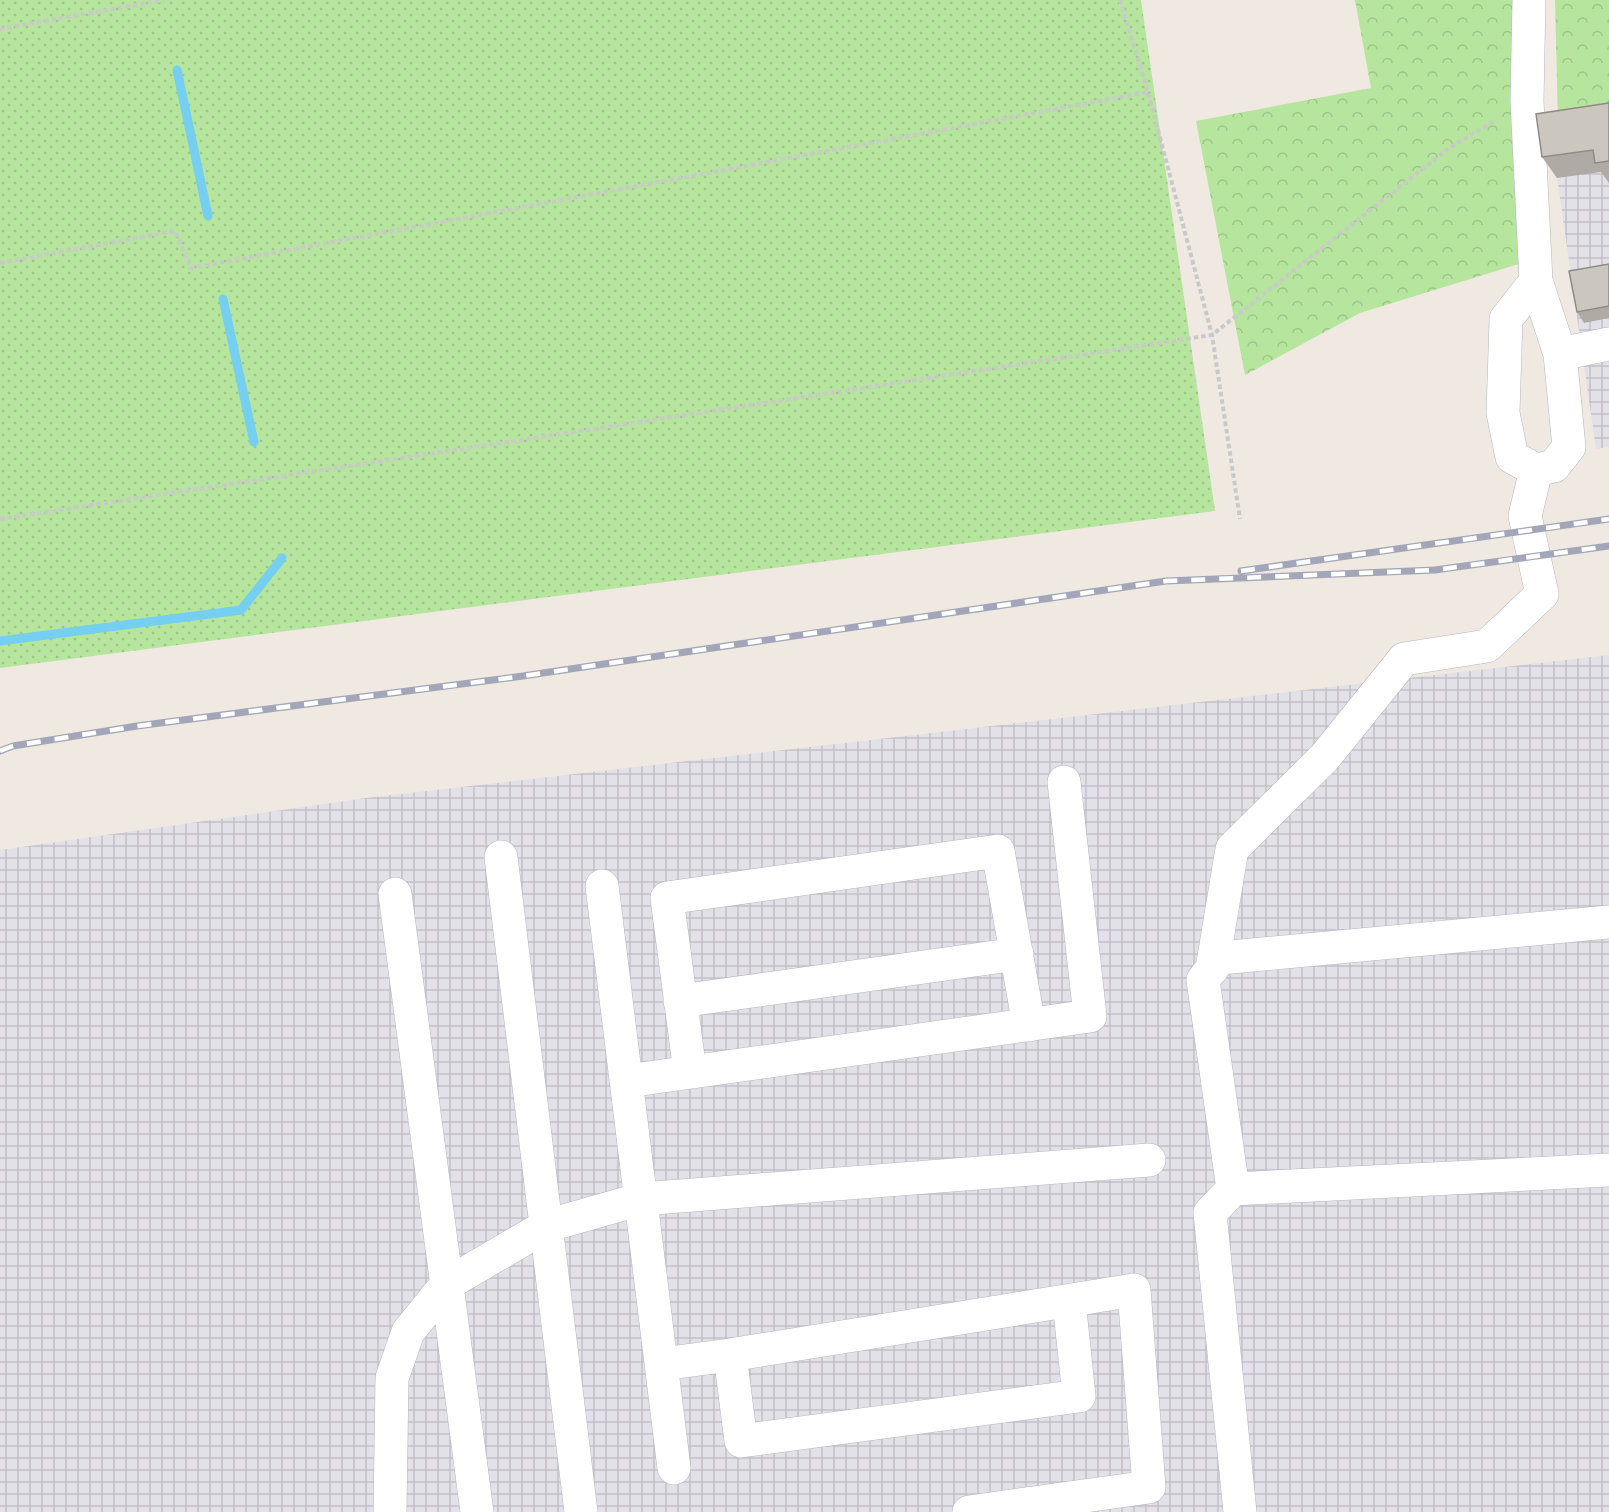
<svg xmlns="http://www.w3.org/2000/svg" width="1609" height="1512" font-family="Ubuntu,sans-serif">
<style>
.industrial{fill:url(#industrial-grid)}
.forest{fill:url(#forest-crowns)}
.garden{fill:url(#garden-dots)}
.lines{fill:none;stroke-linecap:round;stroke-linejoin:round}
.stream{stroke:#75cff0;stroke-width:9}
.minor-casing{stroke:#b4b7c1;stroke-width:34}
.path{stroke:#c9c9c9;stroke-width:4;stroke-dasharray:4.5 3;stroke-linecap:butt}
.minor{stroke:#fff;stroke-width:33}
.rail-casing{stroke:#a3a6b8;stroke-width:7}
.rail{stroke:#fff;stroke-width:4.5;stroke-dasharray:14;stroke-linecap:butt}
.wall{fill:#afaba4}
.building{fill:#cbc7bf;stroke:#8e8b86;stroke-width:1.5}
</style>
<defs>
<pattern id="industrial-grid" width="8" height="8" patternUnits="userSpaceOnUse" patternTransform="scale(1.5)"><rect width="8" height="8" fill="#e3e1e8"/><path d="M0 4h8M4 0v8" fill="none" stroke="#c3c1c7"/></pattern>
<pattern id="forest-crowns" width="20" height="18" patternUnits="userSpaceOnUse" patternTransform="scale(1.5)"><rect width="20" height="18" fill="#b6e59e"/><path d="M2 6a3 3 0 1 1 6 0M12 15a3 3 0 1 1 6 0" fill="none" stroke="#9dc588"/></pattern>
<pattern id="garden-dots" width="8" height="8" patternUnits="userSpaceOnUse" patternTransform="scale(1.5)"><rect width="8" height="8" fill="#b6e59e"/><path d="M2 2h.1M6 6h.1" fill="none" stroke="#9dc588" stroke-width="1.8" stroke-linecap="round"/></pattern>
</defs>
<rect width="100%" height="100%" fill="#efe9e1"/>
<!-- industrial -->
<path class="industrial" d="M1609 126V447L1596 449 1551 135Z
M1609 655V1512H0V850L366 798Z"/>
<!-- forest -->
<path class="forest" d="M1355 0H1517L1532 260 1360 313 1245 375 1196 121 1371 88Z
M1555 0H1609V115L1558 122Z"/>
<!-- garden -->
<path class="garden" d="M0 0H1141L1215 511 0 668Z"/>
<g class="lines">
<!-- stream -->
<path class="stream" d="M177 70 208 216
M223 299 254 442
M0 641 241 610 282 558"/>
<defs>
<path id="minor" d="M1529 0 1527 101 1536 281 1560 354 1569 447 1554 466 1536 470 1512 457 1503 413 1506 319 1536 281
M1560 354 1609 344
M501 857 581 1512
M602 886 674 1468
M395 894 477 1512
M1212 969 1232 849 1324 758 1404 659 1487 646 1542 594 1525 516 1536 470
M680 1001 1017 954
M690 1072 667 898 998 851 1029 1025
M627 1081 1090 1016 1064 782
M1233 1189 1203 980 1220 958 1609 922
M662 1364 730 1355
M390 1512 392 1378 408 1332 447 1284 546 1226 641 1199 1149 1160
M969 1512 1149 1487 1134 1290 730 1355 741 1441 1079 1396 1069 1301
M1240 1512 1210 1213 1233 1189 1609 1170"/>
</defs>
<!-- minor casing -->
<use href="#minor" class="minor-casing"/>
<!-- path -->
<path class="path" d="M1120 0 1148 92 1212 335 1240 519
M0 29 164 0
M0 263 175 231 191 268 1148 92
M0 519 1212 335 1449 148 1496 120"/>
<!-- minor -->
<use href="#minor" class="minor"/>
<defs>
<path id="rail" d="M1241 571 1609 519
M0 751 13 746 137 726 516 677 1166 581 1435 570 1609 546"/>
</defs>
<!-- rail casing -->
<use href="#rail" class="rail-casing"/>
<!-- rail -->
<use href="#rail" class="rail"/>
</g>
<!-- wall -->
<path class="wall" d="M1609 103V183L1601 172 1557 178 1542 157Z
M1609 264V318L1584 323 1577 312Z"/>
<!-- building -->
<path class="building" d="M1609 103V161L1595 163 1593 150 1542 157 1536 114Z
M1609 264V306L1577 312 1569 271Z"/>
</svg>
